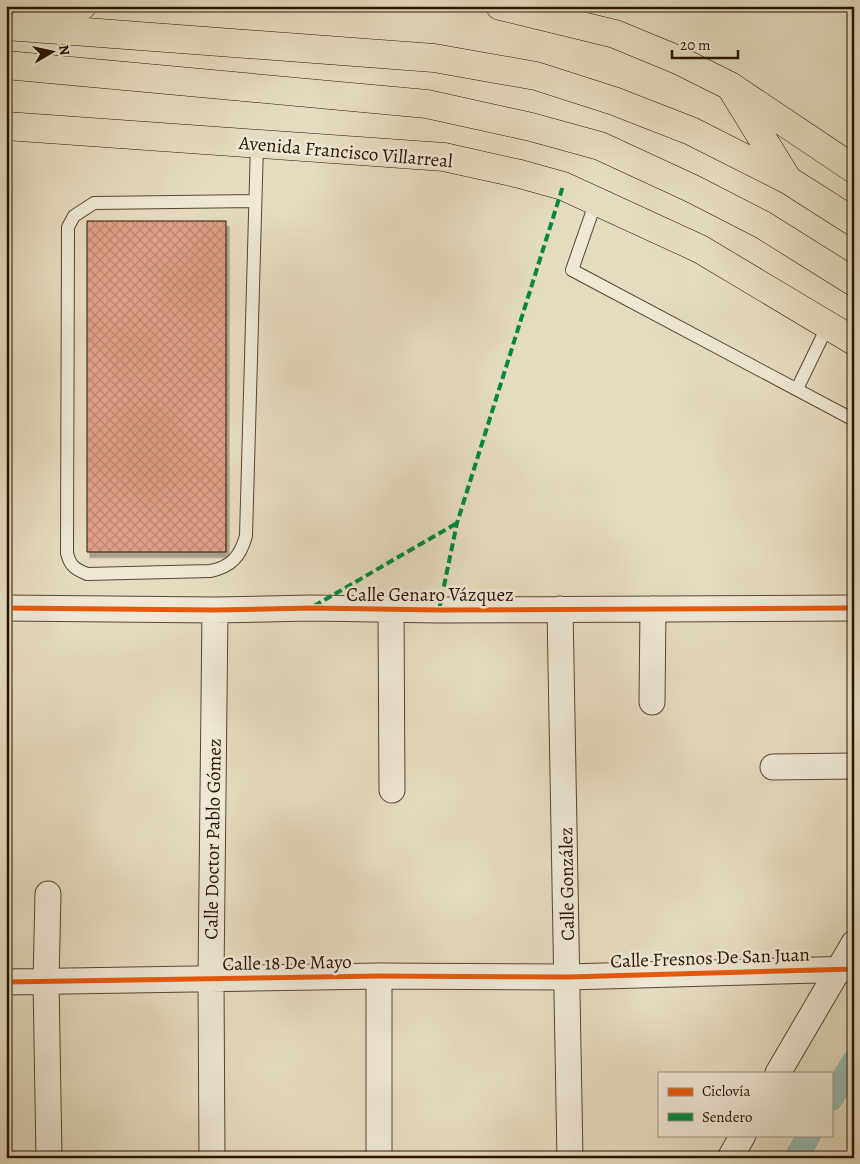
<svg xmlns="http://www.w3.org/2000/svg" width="860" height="1164" font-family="Alegreya,serif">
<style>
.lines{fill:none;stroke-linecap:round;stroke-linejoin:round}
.canal{stroke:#96bcb2;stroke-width:24}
.building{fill:url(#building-cross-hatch);stroke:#291200;filter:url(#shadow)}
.service-casing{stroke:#584430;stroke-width:14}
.minor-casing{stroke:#584430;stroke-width:27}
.primary-casing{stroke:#291200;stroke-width:29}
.trunk-casing{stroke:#291200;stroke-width:29}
.service{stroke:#eee8d5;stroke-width:12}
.minor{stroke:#eee8d5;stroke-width:25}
.primary{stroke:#e5dcbf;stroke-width:28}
.trunk{stroke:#e5dcbf;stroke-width:28}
.quiet{stroke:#00873e;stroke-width:4;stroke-dasharray:8 4;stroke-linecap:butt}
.cycleway-casing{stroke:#eee8d5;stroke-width:8}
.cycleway{stroke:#e8590c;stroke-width:5}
.labels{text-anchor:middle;stroke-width:5;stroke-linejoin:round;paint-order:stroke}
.street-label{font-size:19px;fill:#291200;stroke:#eee8d5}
</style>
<defs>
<pattern id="building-cross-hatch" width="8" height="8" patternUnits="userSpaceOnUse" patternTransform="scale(1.25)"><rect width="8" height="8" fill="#e09e86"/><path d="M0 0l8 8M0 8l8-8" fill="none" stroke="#c08772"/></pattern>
<filter id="shadow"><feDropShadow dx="3" dy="5.5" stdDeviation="0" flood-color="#0004"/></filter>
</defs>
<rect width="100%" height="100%" fill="#e5dcbf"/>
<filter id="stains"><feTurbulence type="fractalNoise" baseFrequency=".004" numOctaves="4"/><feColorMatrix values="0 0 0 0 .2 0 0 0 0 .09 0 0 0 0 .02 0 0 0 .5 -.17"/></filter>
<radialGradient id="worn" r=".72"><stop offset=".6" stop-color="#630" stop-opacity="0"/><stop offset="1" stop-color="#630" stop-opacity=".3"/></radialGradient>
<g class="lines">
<!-- canal -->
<path class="canal" d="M831 1099 854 1061
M796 1158 809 1135"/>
</g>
<!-- building -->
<path class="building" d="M87 221H226V552H87Z"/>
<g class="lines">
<defs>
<path id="service" d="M255 201 94 203 74 216 68 227 67 553C70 566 75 569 87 574L210 571C231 567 240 557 246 536L257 144
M596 201 572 270 854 420
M797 389 828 325"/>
<path id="minor" d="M6 608 215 610 311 608 439 610 854 608
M560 609 570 1158
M391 610 392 790
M652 702 653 609
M773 767 854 766
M48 894 46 981 49 1158
M6 982 379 976 568 977 854 969
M778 1073 854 943
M212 1158 211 978 215 610
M379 1158V976
M730 1158 743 1135"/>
<path id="primary" d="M500 6 615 34 678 60 730 86 854 169
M6 126 444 157 520 174 563 186 700 249 854 341"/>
<path id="trunk" d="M25 22 82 6
M6 26 434 58 536 76 614 101 691 131 788 180 854 222
M6 65 427 104 531 127 600 146 693 189 763 225 854 282
M730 86 788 180"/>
</defs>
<!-- service casing -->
<use href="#service" class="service-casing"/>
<!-- minor casing -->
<use href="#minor" class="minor-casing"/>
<!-- primary casing -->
<use href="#primary" class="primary-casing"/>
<!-- trunk casing -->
<use href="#trunk" class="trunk-casing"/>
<!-- service -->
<use href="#service" class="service"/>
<!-- minor -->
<use href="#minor" class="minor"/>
<!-- primary -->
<use href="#primary" class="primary"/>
<!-- trunk -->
<use href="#trunk" class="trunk"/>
<!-- quiet -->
<path class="quiet" d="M314 606 457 523
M439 610 457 523 563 186"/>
<defs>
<path id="cycleway" d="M6 608 215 610 311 608 439 610 854 608
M6 982 379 976 568 977 854 969"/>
</defs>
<!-- cycleway casing -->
<use href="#cycleway" class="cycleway-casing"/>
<!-- cycleway -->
<use href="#cycleway" class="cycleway"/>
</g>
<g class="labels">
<!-- street labels -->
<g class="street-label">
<text transform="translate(346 151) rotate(5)" y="7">Avenida Francisco Villarreal</text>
<text x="430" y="601">Calle Genaro Vázquez</text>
<text transform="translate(212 839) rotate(-89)" y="7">Calle Doctor Pablo Gómez</text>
<text transform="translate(566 884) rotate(-91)" y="7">Calle González</text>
<text transform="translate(710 957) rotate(-2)" y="7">Calle Fresnos De San Juan</text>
<text transform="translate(287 962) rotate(-1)" y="7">Calle 18 De Mayo</text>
</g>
</g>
<!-- margin -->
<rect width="860" height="1164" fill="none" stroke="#e5dcbf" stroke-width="25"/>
<rect x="8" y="8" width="845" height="1149" fill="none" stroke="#291200" stroke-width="2.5"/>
<rect x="12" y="12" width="835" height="1139" fill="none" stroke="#291200"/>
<!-- legend -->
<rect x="658" y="1072" width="175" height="65" fill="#eee8d5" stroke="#9f9280"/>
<rect x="668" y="1088" width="25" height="8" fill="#e8590c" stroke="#9f9280"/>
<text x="702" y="1096" font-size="15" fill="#291200">Ciclovía</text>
<rect x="668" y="1113" width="25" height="8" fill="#00873e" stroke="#9f9280"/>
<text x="702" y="1122" font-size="15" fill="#291200">Sendero</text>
<!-- north arrow -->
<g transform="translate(52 52) rotate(81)" stroke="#eee8d5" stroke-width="4" paint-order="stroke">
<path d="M0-4L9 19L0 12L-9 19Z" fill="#291200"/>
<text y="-8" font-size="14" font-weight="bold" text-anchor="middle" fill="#291200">N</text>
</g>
<!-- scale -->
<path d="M672 50v8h66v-8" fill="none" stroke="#291200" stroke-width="2.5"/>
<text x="680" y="50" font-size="15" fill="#291200" stroke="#eee8d5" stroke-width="4" paint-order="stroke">20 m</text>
<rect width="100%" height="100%" filter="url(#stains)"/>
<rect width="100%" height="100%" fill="url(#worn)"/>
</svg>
